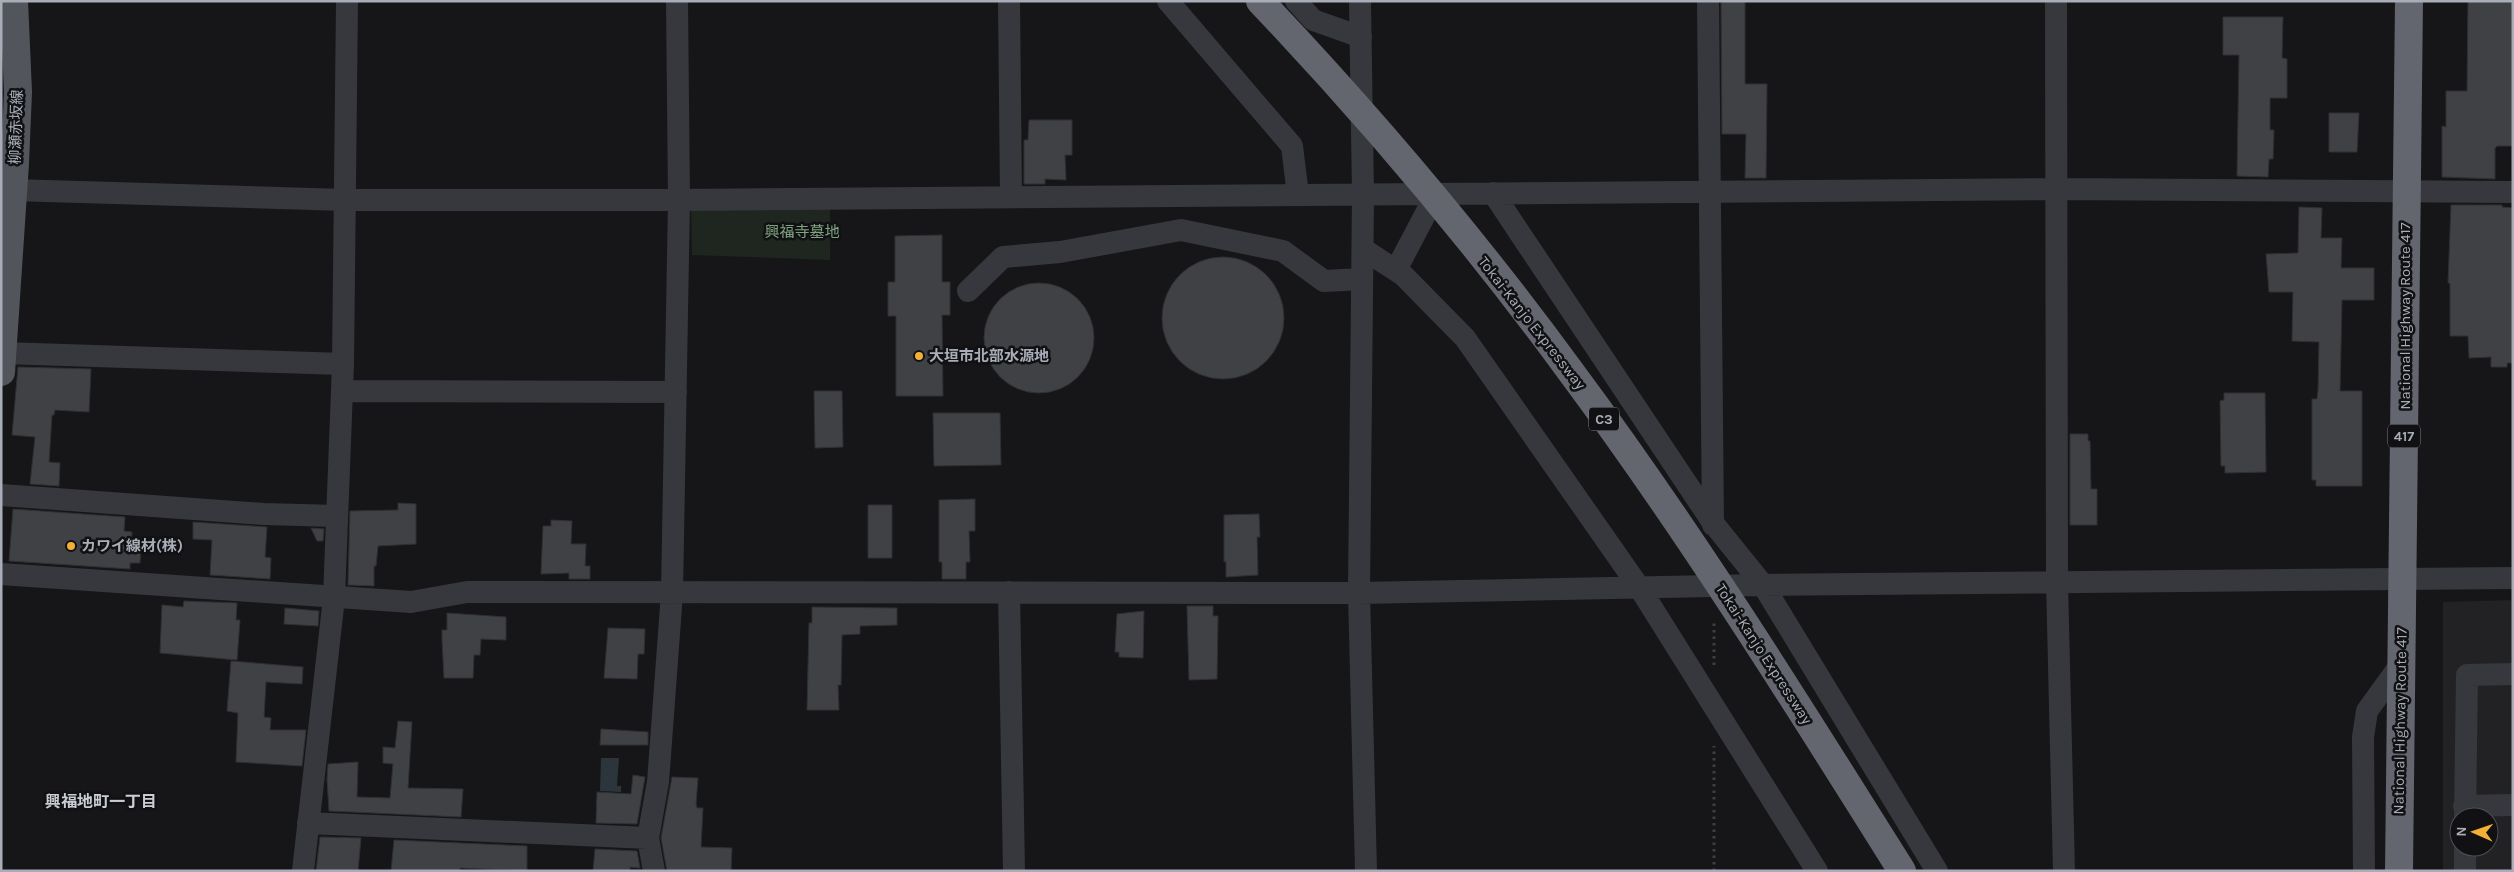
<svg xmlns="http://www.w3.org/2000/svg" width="2514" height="872" font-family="Karla,'Noto Sans JP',sans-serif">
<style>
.built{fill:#222225;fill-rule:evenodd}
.green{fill:#1e261f}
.water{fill:#2c353c}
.building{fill:#404145;stroke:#303034}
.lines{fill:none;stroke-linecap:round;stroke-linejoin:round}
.path{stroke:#3d3f44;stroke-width:3;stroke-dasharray:2.5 4;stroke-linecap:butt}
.minor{stroke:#37383d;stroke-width:22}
.major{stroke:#53555c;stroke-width:28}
.highway{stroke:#63666e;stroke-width:28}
.poi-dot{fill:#f2b134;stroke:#111113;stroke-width:2}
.labels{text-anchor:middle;stroke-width:5;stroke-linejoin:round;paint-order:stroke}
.shield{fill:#111113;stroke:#7b7e86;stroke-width:1}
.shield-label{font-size:14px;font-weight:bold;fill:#a8adb8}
.street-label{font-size:15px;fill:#a8adb8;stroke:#111113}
.park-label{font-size:15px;fill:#7fa381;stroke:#111113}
.poi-label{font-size:15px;font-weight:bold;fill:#a8adb8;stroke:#111113;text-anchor:start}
.neighbourhood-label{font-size:16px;font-weight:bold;fill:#c9ccd4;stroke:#111113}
</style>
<rect width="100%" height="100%" fill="#161618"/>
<!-- built -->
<path class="built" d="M2513 600V871H2443V602ZM2459 817H2489V847H2459Z"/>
<!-- green -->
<path class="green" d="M691 206H830V260L692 255Z"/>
<!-- water -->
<path class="water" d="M601 758H619L617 786H621V792L600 791Z"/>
<!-- building -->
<path class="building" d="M1721 1H1745V84H1767L1766 178H1745L1746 134H1722Z
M2468 1H2513V146H2497L2495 148V179L2442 177V126L2446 127V91H2467Z
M2223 17H2283L2282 58 2287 59V98H2270V130H2274L2273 159H2269L2268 177 2237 176 2239 55H2223Z
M2329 113H2359L2357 152H2329Z
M1029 120H1072V155H1065L1066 180 1045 179V184H1024V140H1028Z
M2451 205H2502V207L2513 208V363H2507V367H2491V357L2469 358 2468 336H2450V283H2448Z
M2299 207 2322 208 2321 238H2342L2341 268H2374V300H2342L2340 391H2362V486H2316V480H2312V399H2317L2318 391 2319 342 2292 341 2293 292H2269L2266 254 2298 253Z
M942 235V282H950V315H942L943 396H896V316H888V282H895V236Z
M1162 318a61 61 0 1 1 122 0a61 61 0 1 1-122 0Z
M984 338a55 55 0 1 1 110 0a55 55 0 1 1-110 0Z
M18 367 91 369 89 412 55 410 54 415H52L49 462 60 463 59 486 30 484 35 437 12 435Z
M814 391H842L843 447 815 448Z
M2224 393H2265L2266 472 2225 473V466H2221L2220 401 2224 400Z
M933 413H1000L1001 465 934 466Z
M2070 434H2088V441H2090L2091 489H2097V525H2070Z
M975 499V531H969L970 562H966V579H942V562H939V500Z
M398 503 416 504V544L378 546 376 566H374V586L348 585 350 511 398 510Z
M868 505H892V558H868Z
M13 509 125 517 124 531 132 532 131 546 141 547 140 563H130V569L9 561Z
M1259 514 1260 537H1257L1258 575 1226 577V561L1224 562V515Z
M551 520 572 521 571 544H586L585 566H590V579H569V573L541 574 543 526H551Z
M193 522 267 527 265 557 271 558 270 579 210 575 212 540 193 539Z
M311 528 324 529 323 541H317Z
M184 601 237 603 236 620H240L237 660 160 653 162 605 183 607Z
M1187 606H1213V616H1218L1217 679 1189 680Z
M812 607 897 608V625L860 626V634L842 635 841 685H838L839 710H807L809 623H812Z
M285 608 319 611 318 626 284 624Z
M1144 611 1143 658 1119 657V652H1115L1117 614Z
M447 613 506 617V640L481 639 480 655H474L473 678H444L442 640V630H447Z
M608 628 645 629 644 654H638L637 679 604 678Z
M231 661 303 667 302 684 266 682 264 717 271 718 270 730H306L302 766 236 762 238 713 227 711Z
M398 721 412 722 408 788 463 789 461 817 329 811 327 779 328 764 358 762 357 797 390 798 393 764 383 763V747L395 748Z
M601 729 648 732V745H600Z
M633 775 645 777 637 824 596 823 597 792 631 794Z
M672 777 698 778 696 804 697 808H703L701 847 732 848 731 871H667L661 838Z
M320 837 361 838 358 871H316Z
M394 840 527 846V871L460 868V871H391Z
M595 849 637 851 640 868 630 867V871H593Z"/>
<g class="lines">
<!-- path -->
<path class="path" d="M1714 665V621
M1714 871V746"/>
<!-- minor -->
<path class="minor" d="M1009 1 1011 197
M1168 1 1292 146 1298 195
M1296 1 1313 20 1361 37
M1360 1 1363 195 1359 593 1366 871
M1708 1 1713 525
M2056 1 2057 582 2064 871
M13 190 345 200H679L2056 189 2513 192
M1493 193 1713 523 1763 585 1937 871
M1363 249 1403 275 1465 338 1639 587 1817 871
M1396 270 1436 194
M968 291 1003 257 1060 252 1181 230 1283 251 1324 281 1362 279
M3 353 343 364
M342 391 676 392
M1 495 264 514 337 516
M1 574 411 602 467 592 1359 593 1763 585 2513 578
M1009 592 1014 871
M2464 806 2513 805
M2465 817 2467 675 2513 674
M308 823 648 838
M2465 847V871
M303 871 334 598 343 364 347 1
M654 871 648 838 658 782 672 593 679 200 677 1
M2364 871 2363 737 2367 711 2401 664"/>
<!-- major -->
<path class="major" d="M1 372 15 163 18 92 14 1"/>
<!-- highway -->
<path class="highway" d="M1260 1C1371 118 1476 242 1571 372 1690 532 1796 702 1902 871
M2399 871 2409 1"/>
</g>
<!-- markers -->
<g class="poi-dot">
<circle cx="919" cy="356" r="5"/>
<circle cx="71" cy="546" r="5"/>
</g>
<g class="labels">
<!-- shield labels -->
<g class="shield">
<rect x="1589" y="407.5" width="30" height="23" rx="4"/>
<rect x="2388" y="424.5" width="32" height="23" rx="4"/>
</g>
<g class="shield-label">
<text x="1604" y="424">C3</text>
<text x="2404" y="441">417</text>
</g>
<!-- street labels -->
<g class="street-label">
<text transform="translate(16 127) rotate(-88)" y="5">柳瀬赤坂線</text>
<text transform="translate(2405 316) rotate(-90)" y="5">National Highway Route 417</text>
<text transform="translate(1532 323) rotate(52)" y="5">Tokai-Kanjo Expressway</text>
<text transform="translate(1764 654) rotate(57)" y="5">Tokai-Kanjo Expressway</text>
<text transform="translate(2400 721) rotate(-89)" y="5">National Highway Route 417</text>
</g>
<!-- park labels -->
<g class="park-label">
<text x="802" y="237">興福寺墓地</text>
</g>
<!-- poi labels -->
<g class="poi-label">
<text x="929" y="361">大垣市北部水源地</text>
<text x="81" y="551">カワイ線材(株)</text>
</g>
<!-- neighbourhood labels -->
<g class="neighbourhood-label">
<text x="101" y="807">興福地町一丁目</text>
</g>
</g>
<!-- border -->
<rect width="2514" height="872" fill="none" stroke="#a8adb8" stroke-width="5"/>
<!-- north arrow -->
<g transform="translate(2474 832) rotate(272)"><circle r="24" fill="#111113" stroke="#4d4f55"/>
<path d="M0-4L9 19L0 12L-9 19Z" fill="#f2b134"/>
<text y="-8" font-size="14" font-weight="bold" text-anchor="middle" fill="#a8adb8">N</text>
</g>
</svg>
